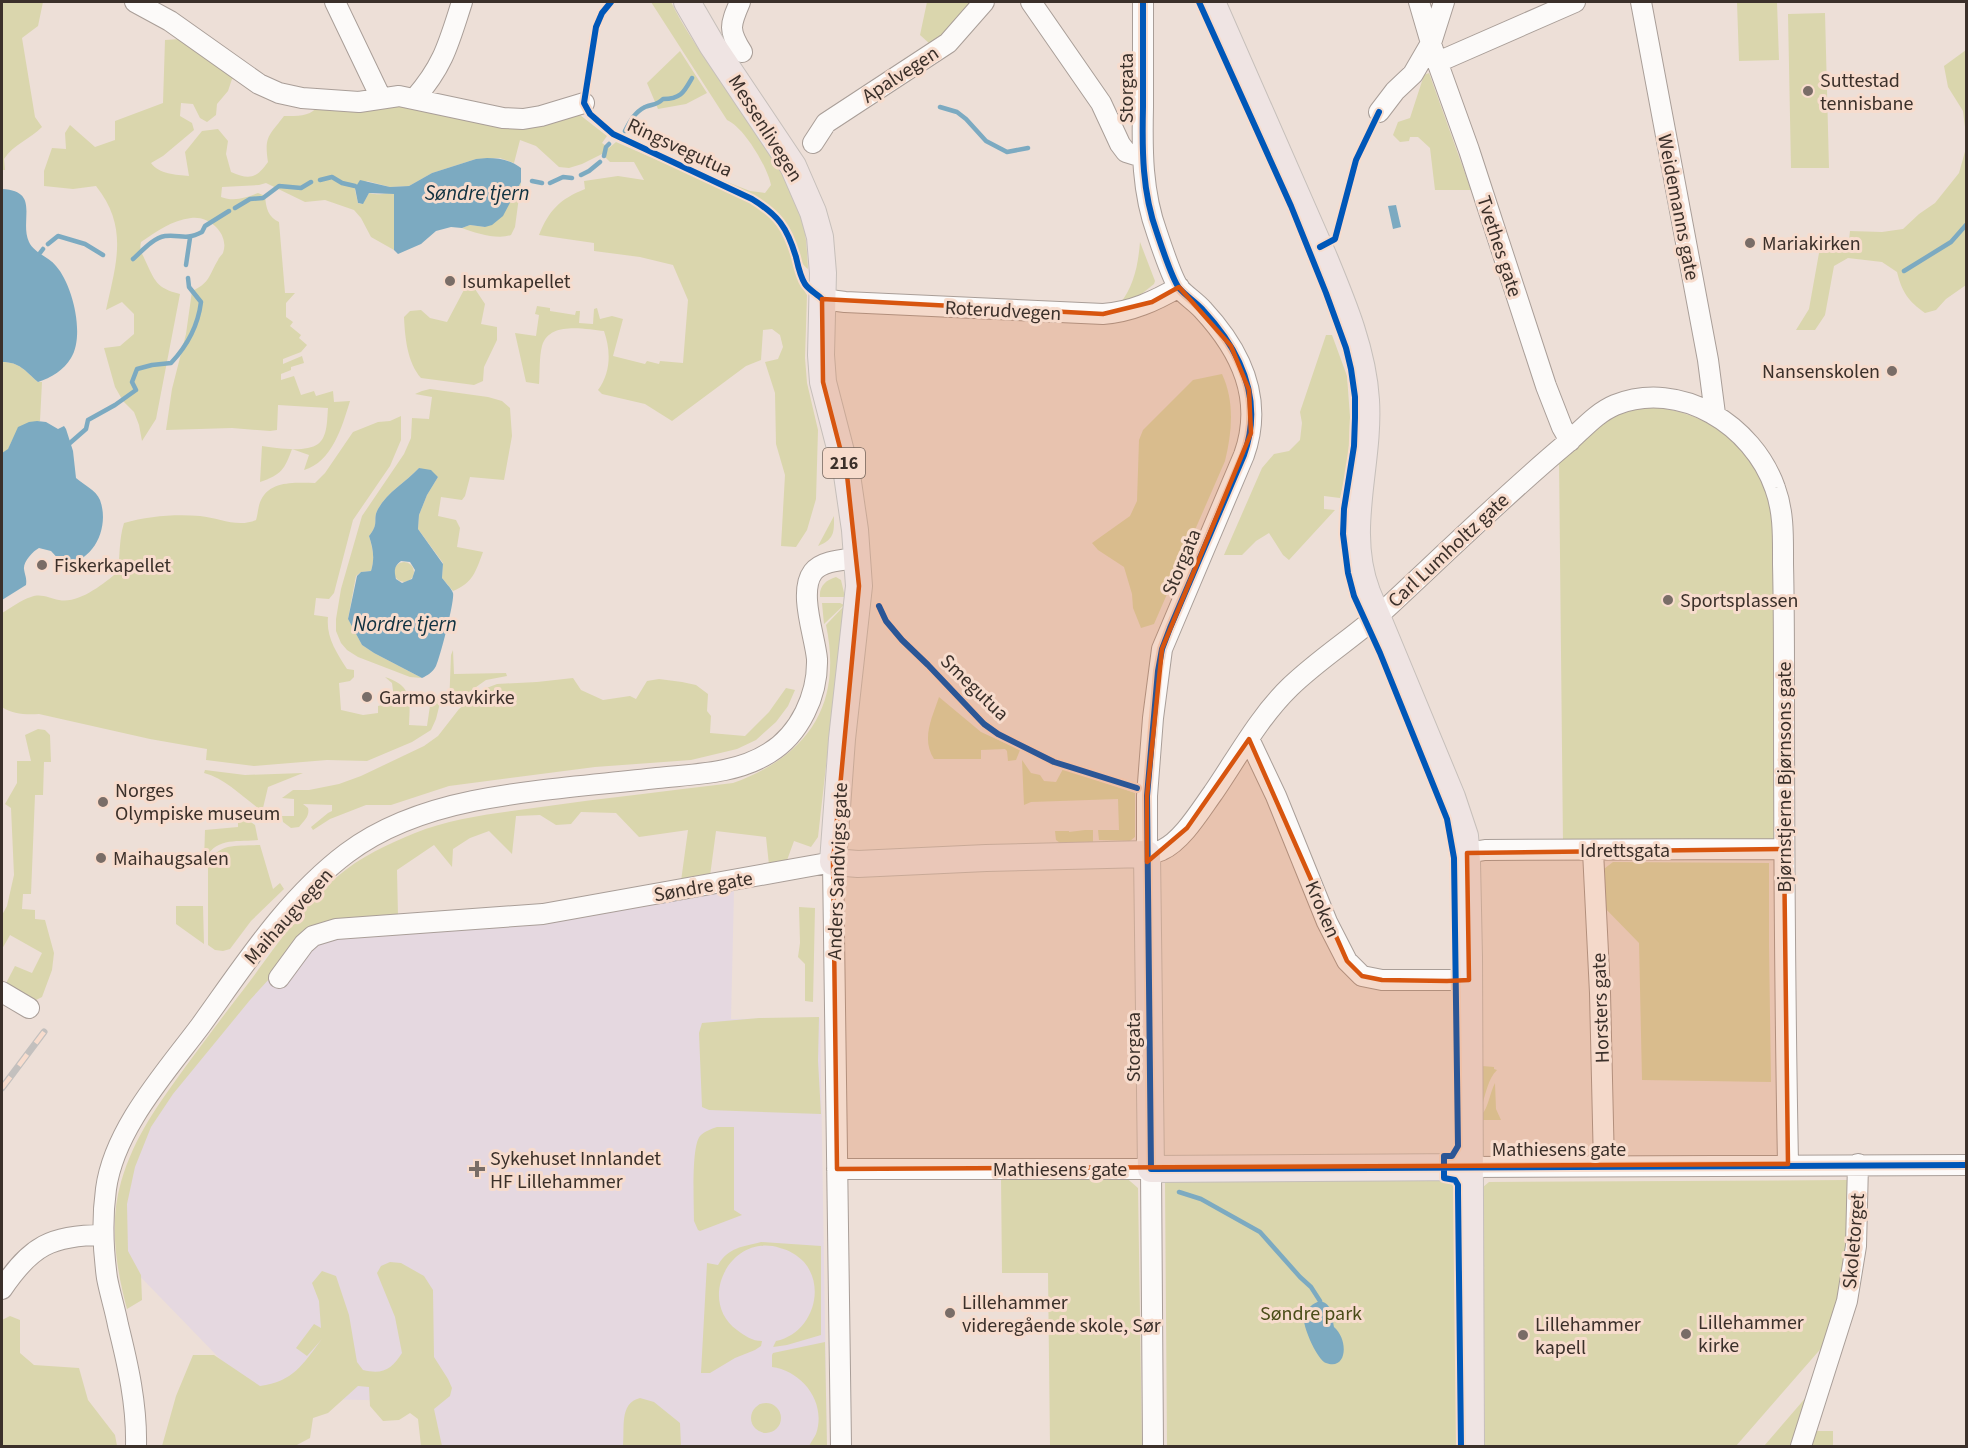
<svg xmlns="http://www.w3.org/2000/svg" width="1968" height="1448" font-family="'Source Sans 3',sans-serif">
<style>
.medical{fill:#e5d8e0}
.green{fill:#dad6ad}
.water{fill:#7caac1;fill-rule:evenodd}
.lines{fill:none;stroke-linecap:round;stroke-linejoin:round}
.stream{stroke:#7caac1;stroke-width:4.5}
.minor-casing{stroke:#a99e98;stroke-width:22}
.major-casing{stroke:#c6bfba;stroke-width:28}
.minor{stroke:#fcfaf9;stroke-width:20}
.major{stroke:#efe4e3;stroke-width:26}
.rail-casing{stroke:#c3c0be;stroke-width:7}
.rail{stroke:#f7dccd;stroke-width:4.5;stroke-dasharray:14;stroke-linecap:butt}
.cycleway-casing{stroke:#f7dccd;stroke-width:10}
.cycleway{stroke:#0057b8;stroke-width:6}
.marked{fill:#d7550f;fill-opacity:0.2;stroke:#d7550f;stroke-width:4.5;stroke-linejoin:round}
.poi-dot{fill:#796d67;stroke:#f7dccd;stroke-width:2}
.labels{text-anchor:middle;stroke-width:6;stroke-linejoin:round;paint-order:stroke}
.shield{fill:#f7dccd;stroke:#73645b;stroke-width:1.5}
.shield-label{font-size:18px;font-weight:bold;fill:#3b302a}
.street-label{font-size:20px;fill:#3b302a;stroke:#f7dccd}
.poi-label{font-size:20px;fill:#3b302a;stroke:#f7dccd;text-anchor:start}
.park-label{font-size:20px;fill:#4a4c18;stroke:#f7dccd}
.water-label{font-size:21px;font-style:italic;fill:#0f3140;stroke:#f7dccd}
</style>
<rect width="100%" height="100%" fill="#eddfd7"/>
<!-- medical -->
<path class="medical" d="M734 891 731 1019 820 1018 827 1446H436L417 1401 258 1398 128 1264 123 1201 136 1151 158 1110 301 927 562 920Z"/>
<!-- green -->
<path class="green" d="M2 2H43L38 26 22 38 35 117 42 127C30 139 14 144 4 159L5 170H2Z
M651 2H671C707 75 771 132 799 209 806 228 807 249 808 269 796 260 798 246 792 233 787 222 779 214 769 206L707 174 750 191 765 193 771 185C768 168 744 127 727 120Z
M927 2H976L955 29 930 44 920 35Z
M1737 2H1777L1779 60 1739 61Z
M1825 13 1829 168H1791L1788 14Z
M180 39 241 80 232 79 228 91 217 104 216 115 207 122 200 118 193 104 181 103 180 116 192 123 194 130 163 156 151 163C159 174 176 175 189 176L185 152 202 131 218 129 228 141 226 154 231 172C249 180 256 179 268 162 264 136 269 136 284 116 297 116 312 117 318 105L422 106 580 115 607 136 602 143 609 148 616 142 755 203 769 214 780 227 787 243 799 282 807 295 805 358 807 383 818 430 816 499 807 530 796 547 781 546 785 475 776 444 775 393 765 362 778 359 783 347 780 335 772 329 763 330 761 360 746 366 672 421 645 404 602 394 598 390C611 372 611 351 604 331 585 329 549 321 542 346 539 358 540 372 539 384L526 382 515 333 536 336 539 315 535 314 537 306 550 308V311L575 315 576 311H580L579 323 593 324 594 309 597 308 600 319 612 316 623 319 613 356 645 364 647 361 659 364 660 361 683 363 688 300 673 265 640 257 594 251V243L539 235C549 210 560 199 585 189L584 181 618 176 644 180 634 162H610L602 154 582 164 569 168 559 167 536 146 520 140 514 163 500 158 476 159 432 173 409 186 390 187 367 181 355 190 358 203 360 204 363 203 369 193C378 196 385 192 394 194V250L371 237 361 218 354 210 325 200 305 202 266 183 259 185 222 187 221 197C234 202 246 198 258 193L265 196C266 208 268 217 279 222L285 293H295L286 303V317L293 322 290 326 301 335 299 338 307 345 301 352 283 359V364L302 356 304 363 291 367V370L281 374V380L294 376 301 395 314 391 316 396 333 391 334 402 350 401C342 427 332 462 304 470L309 455 292 449C285 469 281 475 260 482L262 446C276 448 306 453 318 444 328 437 327 418 328 408L278 405 277 430 270 431 232 428 166 430 172 389 186 334 192 291C210 283 209 275 218 260 219 257 222 255 223 253 230 234 209 215 191 218 172 220 156 232 141 242 139 250 142 253 145 260 155 281 156 288 180 294L156 419 142 441 139 425 134 412 123 401 115 387 104 348 120 346 134 334V314L122 302 106 310C116 264 129 227 96 186L73 189 44 186V171L52 148 66 149 65 133 70 125 95 147 115 140V121L163 103 165 40Z
M1966 50V135L1963 111 1948 87 1944 66Z
M680 51 707 93 686 104 658 109 647 83Z
M1429 73 1471 190H1435L1430 148 1418 137H1410L1409 141 1400 142 1393 135 1398 122 1410 118 1424 75Z
M1966 148V285L1946 299 1936 310 1925 313C1908 301 1902 292 1897 272L1882 262 1848 258 1834 266 1825 315 1815 330H1796L1809 309 1819 253 1826 238 1849 240 1850 231 1882 232 1903 229 1919 214 1935 203 1959 173Z
M521 182 515 227 511 235C498 240 475 233 462 228L470 225 485 227 512 199Z
M1140 242 1155 281 1154 284 1134 300 1120 304C1134 285 1138 266 1140 242Z
M466 286H473L485 304 481 324 497 327V340L484 367 483 381 474 385 421 378C407 362 405 337 404 317L410 311 421 310 430 318 447 322Z
M1326 335H1332L1347 376 1350 417 1348 464 1340 498 1324 496V509L1335 510 1289 560 1283 555 1269 533 1256 541 1242 555H1224L1262 468 1274 454 1289 451 1300 440 1302 423 1300 412Z
M2 362C20 362 25 371 38 382H42L40 421C23 423 14 434 8 450L2 453Z
M1222 374C1235 402 1232 432 1225 461L1154 624 1141 628 1133 608 1132 594 1124 567 1098 550 1092 543 1130 516 1137 501 1139 440 1143 430 1193 380Z
M430 389 488 397 502 401 510 408 512 436 504 480 470 477 465 496 462 500 441 497 438 516 456 520 460 528 457 547 483 552C476 571 473 583 453 591L442 578 443 563 418 529 419 515 427 495 438 477 419 468C406 482 387 492 378 509 372 520 380 523 369 536 373 549 375 558 371 571L361 572 356 576 348 619 362 645 374 653 422 678 410 677 358 657 347 650 341 643 336 631V619L341 589 362 516 404 454 411 438 412 418 429 419 432 397 415 394 422 391Z
M1644 407C1696 408 1741 435 1764 483 1769 494 1771 508 1774 519L1777 836 1772 840 1563 845 1559 460 1595 428 1616 414Z
M401 416V440L390 466 353 520 334 593 329 599 316 598 314 615 328 617C326 637 336 652 347 669L354 670V677L350 681 339 683 341 710 363 715 378 713V706L386 704 394 698 392 683 385 677C413 686 410 700 409 725L427 726 431 699 437 697 440 703 436 719 431 730 412 742 367 761 327 760 254 766 206 760 207 749 150 739 39 714C26 715 12 714 2 707V613C11 608 21 600 31 597 41 593 49 598 59 600 79 604 103 584 118 572 120 555 119 539 124 523 148 516 175 514 200 516 219 518 238 528 256 520 258 514 258 506 261 500 271 480 296 483 315 483L325 473 353 432 378 422 390 421Z
M834 516C834 532 835 539 818 546Z
M394 572a10 10 0 1 1 20 0a10 10 0 1 1-20 0Z
M836 577 841 580 845 597H820C819 586 826 580 836 577Z
M822 603H840L844 605 824 624Z
M844 606 818 837 811 847 794 841 786 863 769 865 766 837 716 831 710 876 681 881 688 830 639 837 616 813 581 812 571 824 556 825 540 815 516 816 512 854 489 831 470 838 453 849 452 867 434 845 397 870 398 916 339 922 270 978 250 1000 173 1094 151 1127 135 1167 127 1204 128 1251 141 1275 142 1300 127 1309C116 1268 109 1223 121 1182 135 1135 158 1105 186 1066 206 1039 226 1012 247 985 275 948 302 906 338 876 360 857 388 844 415 833 454 817 499 813 541 807 604 798 669 791 733 783 808 756 843 705 826 625Z
M453 650 454 674 506 673 507 676 486 680 449 706 451 655Z
M573 678 581 690 603 700 630 696 636 699 647 681 659 679 682 682 696 685 708 694 707 711 711 716 710 733 745 736 769 712 786 688 795 690 788 706 776 722 756 740 737 749 691 760 595 767 449 786 391 805H366L330 819 313 830 311 827 328 813 332 811V805L303 804 308 808C310 816 304 821 299 827L291 828 283 822 282 816H294V799L282 798 293 790H309L339 784 361 776 424 746 438 736 459 709 484 689 497 684 537 682Z
M939 697 981 732 1020 750 1016 760 1008 761 1007 751 1005 749 981 750V759H934C921 739 932 718 939 697Z
M38 729 45 730 50 735 51 762H44L43 795H35L31 894H23L22 909 35 910V919L45 920 54 953 52 970 42 997 32 1002 4 987 15 966 32 973 42 953 10 935 2 949V915L7 906 14 875 11 808 5 804 17 783V761H31L25 735Z
M1022 760 1031 773 1040 775 1044 781 1056 782 1063 769 1135 793V837L1130 841 1099 840 1098 830H1119L1118 799 1031 802 1024 805Z
M205 770 245 775 303 773 268 787 263 808H258C242 796 224 778 204 773Z
M245 818 255 825 258 840C235 842 215 837 204 861L205 830 238 827V823Z
M1085 830H1093V842L1060 843 1056 840 1055 831H1069V832Z
M260 845 273 889 280 883 284 889 251 921 230 949 223 951 215 950 208 945V864C218 842 238 846 260 845Z
M1613 862 1769 863V946L1771 1082 1642 1080 1639 943 1601 904 1600 872Z
M176 906H203L204 944 176 924Z
M799 907 815 908 813 1002 805 1001V964L798 957 800 943Z
M819 1017 818 1061 821 1114 709 1110 702 1107 699 1033 702 1023 759 1018Z
M1482 1066 1494 1067V1069L1497 1070C1488 1079 1486 1093 1482 1105Z
M1495 1083 1496 1109 1501 1120H1483L1482 1114C1488 1109 1490 1092 1495 1083Z
M717 1127H734V1210L742 1215 700 1231 698 1230 694 1221C694 1204 691 1147 700 1136 705 1131 711 1129 717 1127Z
M1123 1175 1138 1188 1142 1446H1050L1048 1273H1002L1001 1177Z
M1455 1180 1457 1446H1167L1165 1182Z
M1848 1180 1852 1225 1831 1337 1736 1446H1485L1483 1187 1489 1182Z
M761 1242 821 1246V1335L787 1345 773 1347 776 1341C811 1334 827 1289 804 1262 797 1255 789 1250 780 1248 731 1232 696 1300 737 1330 745 1336 752 1341 762 1341L761 1346 755 1350 735 1358 710 1373H701L707 1263 718 1265C729 1247 742 1247 761 1242Z
M390 1262 401 1263 424 1276 433 1290 434 1357 448 1379 452 1388 450 1396 434 1409 442 1446H421L418 1419 410 1413 399 1420 383 1421 370 1406 369 1387 358 1386 328 1413 313 1418 310 1438 295 1446H162L176 1396 193 1355H214L260 1386C293 1382 303 1364 322 1339L307 1356 296 1348 314 1324 321 1328 319 1301 312 1283 322 1271 336 1276 349 1315 357 1362 363 1370C383 1375 392 1369 402 1353L395 1317 377 1273 381 1266Z
M10 1316 20 1320V1353L34 1365 79 1368 88 1400 115 1435 117 1446H2V1320Z
M825 1342 827 1446H809C811 1442 814 1438 816 1434 827 1402 802 1371 772 1367V1355L773 1353Z
M1814 1388 1795 1446H1764Z
M640 1398 654 1402 680 1423 681 1446H623C625 1428 619 1403 640 1398Z
M751 1418a15 15 0 1 1 30 0a15 15 0 1 1-30 0Z
M1816 1431H1833V1446H1811Z"/>
<!-- water -->
<path class="water" d="M487 158C500 158 510 160 521 168V182L503 216 492 225 485 227 470 225 462 228 451 227 436 231 421 244 398 254 394 250V194L369 193 363 204 358 203 355 188 360 180 390 187 409 186 432 173 476 159Z
M2 189C41 191 19 220 29 242 34 253 49 257 56 266 73 285 85 336 71 358 64 370 51 378 38 382 25 371 20 362 2 362L3 250 2 245Z
M1396 205 1401 227 1393 229 1388 206Z
M37 421 46 422 58 429 64 426 66 429 73 451 76 478C84 485 96 490 100 500 110 527 94 563 63 564L51 551 39 548C33 551 23 562 24 569 25 576 27 578 26 585L2 600V453L8 449 18 427 29 422Z
M419 468 431 470 438 477 427 495 419 515 418 529 443 564 442 578C445 582 451 588 453 593 455 600 440 658 436 666 432 673 428 675 422 678L374 653 362 645 348 619 357 576 361 572 371 571C375 558 373 548 369 536 380 523 372 520 378 509 387 492 406 482 419 468ZM401 561 410 562 415 570 412 579 402 583 396 579C394 571 394 566 401 561Z
M1320 1301C1333 1304 1332 1316 1334 1327 1349 1340 1347 1371 1326 1363 1317 1360 1302 1325 1304 1317 1306 1309 1313 1303 1320 1301Z"/>
<g class="lines">
<!-- stream -->
<path class="stream" d="M940 107 957 112 966 119 986 141 1007 152 1028 148
M625 131C630 121 635 112 645 107 653 104 657 105 663 99 681 99 684 92 692 78
M604 156 606 147 609 144
M581 175 589 171 600 162
M320 180 332 177 342 183 355 186
M532 181 542 183
M550 183 563 177 572 178
M235 208 250 199 263 198 279 186 301 188 311 182
M48 244 58 236 85 244 103 255
M40 253 43 249
M133 259C142 251 153 238 165 236 181 234 184 241 202 232L205 226 229 211
M186 265 190 238
M1904 271 1951 242 1966 225
M70 443 86 429 88 420 115 405 136 390 132 382 137 369 152 365 171 363C187 346 198 326 201 302L189 287 188 278
M1179 1192 1201 1199 1260 1232 1300 1277 1311 1287 1320 1301"/>
<defs>
<path id="minor" d="M135 2 170 21 259 84 279 93 302 98 359 102 399 96 503 118 523 119 541 116 584 103
M335 2 381 98
M740 2C730 25 728 30 742 52
M1031 2 1101 103 1120 144 1126 152 1142 157
M1143 2C1143 37 1143 72 1143 107 1142 150 1142 192 1157 233 1161 245 1173 280 1179 288 1186 296 1196 302 1203 310 1241 351 1264 399 1244 455L1162 649 1153 718 1147 796V854C1150 854 1160 851 1162 850 1182 841 1200 811 1213 793 1237 758 1259 717 1290 687 1321 657 1359 634 1391 604 1449 550 1506 494 1567 443 1582 430 1596 413 1615 405 1680 379 1753 425 1775 488 1784 512 1783 538 1783 564 1784 605 1784 646 1784 687 1784 846 1785 1005 1788 1164
M1419 2 1433 50 1469 150 1546 386 1562 427 1570 441
M1641 2 1708 360 1715 414
M1438 62 1575 2
M415 98C444 65 449 42 462 2
M1379 112 1395 91 1413 74 1431 43 1444 2
M813 143 826 123 948 43 984 2
M822 299 845 302 1103 314C1131 312 1155 301 1179 287
M1249 739 1276 796 1327 922 1347 961 1362 976 1382 980H1469
M1593 851 1600 993 1604 1166
M1467 853 1485 850 1784 849
M279 978 304 944 313 936 336 929 543 914 833 862 841 1446
M2 992 29 1008
M1468 1167 1966 1165
M837 1169H1151L1153 1446
M2 1289C31 1246 51 1235 103 1235
M136 1446C137 1405 128 1365 118 1325 115 1309 110 1294 107 1278 103 1249 102 1218 106 1189 114 1129 166 1072 201 1025 245 964 287 898 347 853 383 826 429 810 473 801 533 789 596 785 657 778 694 774 736 774 769 753 800 734 818 695 817 659 815 636 798 592 813 572 822 560 844 560 858 558
M1801 1446 1847 1301 1856 1246 1858 1164"/>
<path id="major" d="M687 2 712 45 793 166 813 212 820 237 823 273 821 355 823 382 847 475 855 530 859 586 842 739 833 862 858 864 986 858 1147 854 1151 1169 1468 1167
M1212 2 1323 255C1342 301 1363 350 1366 400 1370 465 1343 529 1367 592L1452 797 1465 836 1467 862 1469 957 1471 1446"/>
</defs>
<!-- minor casing -->
<use href="#minor" class="minor-casing"/>
<!-- major casing -->
<use href="#major" class="major-casing"/>
<!-- minor -->
<use href="#minor" class="minor"/>
<!-- major -->
<use href="#major" class="major"/>
<defs>
<path id="rail" d="M2 1088 44 1032"/>
</defs>
<!-- rail casing -->
<use href="#rail" class="rail-casing"/>
<!-- rail -->
<use href="#rail" class="rail"/>
<defs>
<path id="cycleway" d="M611 2 602 13 596 27 584 103 590 114 613 134 752 199C778 215 787 227 796 257 798 266 800 276 805 284 809 290 817 294 822 299
M1143 2C1143 37 1143 72 1143 107 1142 150 1142 192 1157 233 1161 245 1173 280 1179 288 1186 296 1196 302 1203 310 1241 351 1264 399 1244 455L1170 628 1162 649 1158 671 1147 796 1151 1169 1966 1165
M1199 2 1291 206 1326 293 1346 348 1351 369 1355 397V418L1354 446 1344 509 1343 534 1348 573 1354 596 1380 653 1447 819 1454 858 1458 1146 1452 1156H1444V1178L1455 1180 1458 1185V1193L1461 1446
M1320 247 1335 239 1356 160 1379 112
M879 606 886 621 902 640 928 665 984 724 998 734 1054 762 1137 788"/>
</defs>
<!-- cycleway casing -->
<use href="#cycleway" class="cycleway-casing"/>
<!-- cycleway -->
<use href="#cycleway" class="cycleway"/>
</g>
<!-- marked area -->
<path class="marked" d="M1179 287 1231 346 1249 390 1251 433 1162 649 1147 796V862L1187 828 1249 739 1347 961 1362 976 1382 980 1447 981 1469 980 1467 853 1784 849 1788 1164 837 1169 833 862 859 586 847 475 823 382 822 299 1103 314 1152 302Z"/>
<!-- markers -->
<g class="poi-dot">
<circle cx="1808" cy="91" r="6"/>
<circle cx="1750" cy="243" r="6"/>
<circle cx="450" cy="281" r="6"/>
<circle cx="1892" cy="371" r="6"/>
<circle cx="42" cy="565" r="6"/>
<circle cx="1668" cy="600" r="6"/>
<circle cx="367" cy="697" r="6"/>
<circle cx="103" cy="802" r="6"/>
<circle cx="101" cy="858" r="6"/>
<path d="M474 1160h6v6h6v6h-6v6h-6v-6h-6v-6h6z"/>
<circle cx="950" cy="1313" r="6"/>
<circle cx="1686" cy="1334" r="6"/>
<circle cx="1523" cy="1335" r="6"/>
</g>
<g class="labels">
<!-- shield labels -->
<rect class="shield" x="823" y="448" width="42" height="30" rx="4.5"/>
<g class="shield-label">
<text x="844" y="469">216</text>
</g>
<!-- street labels -->
<g class="street-label">
<text transform="translate(900 74) rotate(-33)" y="7">Apalvegen</text>
<text transform="translate(1126 88) rotate(-90)" y="7">Storgata</text>
<text transform="translate(766 128) rotate(58)" y="7">Messenlivegen</text>
<text transform="translate(680 147) rotate(25)" y="7">Ringsvegutua</text>
<text transform="translate(1679 207) rotate(79)" y="7">Weidemanns gate</text>
<text transform="translate(1500 246) rotate(72)" y="7">Tvethes gate</text>
<text transform="translate(1003 310) rotate(3)" y="7">Roterudvegen</text>
<text transform="translate(1448 550) rotate(-43)" y="7">Carl Lumholtz gate</text>
<text transform="translate(1181 562) rotate(-67)" y="7">Storgata</text>
<text transform="translate(975 687) rotate(44)" y="7">Smegutua</text>
<text transform="translate(1784 777) rotate(-90)" y="7">Bjørnstjerne Bjørnsons gate</text>
<text x="1625" y="857">Idrettsgata</text>
<text transform="translate(837 871) rotate(-88)" y="7">Anders Sandvigs gate</text>
<text transform="translate(703 886) rotate(-10)" y="7">Søndre gate</text>
<text transform="translate(1323 909) rotate(67)" y="7">Kroken</text>
<text transform="translate(288 916) rotate(-48)" y="7">Maihaugvegen</text>
<text transform="translate(1600 1008) rotate(-92)" y="7">Horsters gate</text>
<text transform="translate(1133 1047) rotate(-90)" y="7">Storgata</text>
<text x="1559" y="1156">Mathiesens gate</text>
<text x="1060" y="1176">Mathiesens gate</text>
<text transform="translate(1853 1241) rotate(-85)" y="7">Skoletorget</text>
</g>
<!-- poi labels -->
<g class="poi-label">
<text x="1820" y="87">Suttestad<tspan x="1820" dy="23">tennisbane</tspan></text>
<text x="1762" y="250">Mariakirken</text>
<text x="462" y="288">Isumkapellet</text>
<text x="1880" y="378" text-anchor="end">Nansenskolen</text>
<text x="54" y="572">Fiskerkapellet</text>
<text x="1680" y="607">Sportsplassen</text>
<text x="379" y="704">Garmo stavkirke</text>
<text x="115" y="797">Norges<tspan x="115" dy="23">Olympiske museum</tspan></text>
<text x="113" y="865">Maihaugsalen</text>
<text x="490" y="1165">Sykehuset Innlandet<tspan x="490" dy="23">HF Lillehammer</tspan></text>
<text x="962" y="1309">Lillehammer<tspan x="962" dy="23">videregående skole, Sør</tspan></text>
<text x="1698" y="1329">Lillehammer<tspan x="1698" dy="23">kirke</tspan></text>
<text x="1535" y="1331">Lillehammer<tspan x="1535" dy="23">kapell</tspan></text>
</g>
<!-- park labels -->
<g class="park-label">
<text x="1311" y="1320">Søndre park</text>
</g>
<!-- water labels -->
<g class="water-label">
<text x="477" y="200">Søndre tjern</text>
<text x="405" y="631">Nordre tjern</text>
</g>
</g>
<!-- border -->
<rect width="1968" height="1448" fill="none" stroke="#3b302a" stroke-width="6"/>
</svg>
